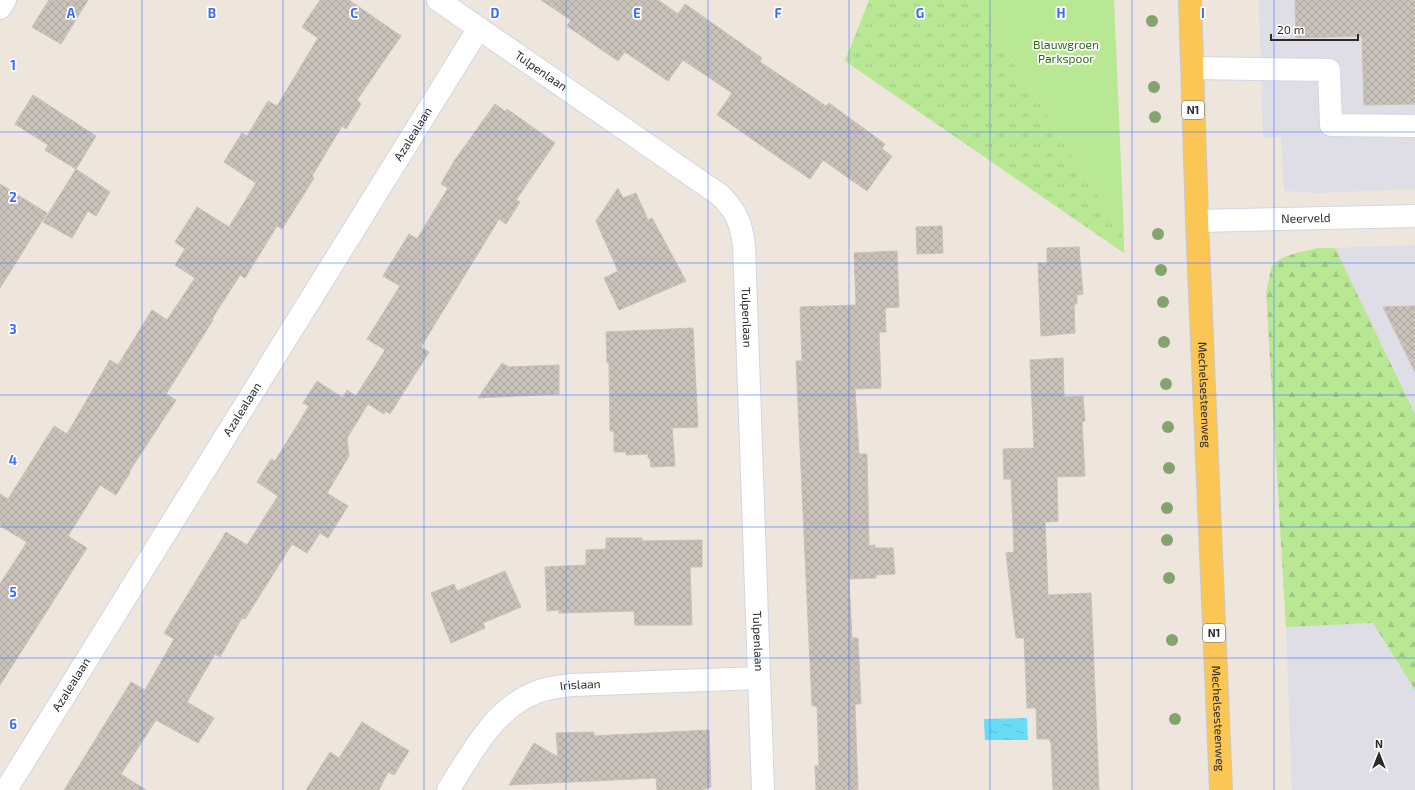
<svg xmlns="http://www.w3.org/2000/svg" width="1415" height="790" font-family="'Exo 2',sans-serif">
<style>
.industrial{fill:#dfdde6}
.grass{fill:url(#grass-tufts)}
.forest{fill:url(#forest-firs)}
.park{fill:#b8e894}
.water{fill:url(#water-ripples)}
.building{fill:url(#building-cross-hatch);stroke:#c9c1b5}
.lines{fill:none;stroke-linecap:round;stroke-linejoin:round}
.minor-casing{stroke:#d1d6e5;stroke-width:24}
.major-casing{stroke:#c8c8c8;stroke-width:24}
.minor{stroke:#fff;stroke-width:22}
.major{stroke:#fbc654;stroke-width:22}
.tree{fill:#84a46f}
.grid{fill:none;stroke:#386dff;stroke-width:1;stroke-opacity:0.55}
.labels{text-anchor:middle;stroke-width:3.5;stroke-linejoin:round;paint-order:stroke}
.shield{fill:#fff;stroke:#6b6b6b;stroke-width:1}
.shield-label{font-size:11px;font-weight:bold;fill:#2b2b2b}
.park-label{font-size:12px;fill:#2e6e15;stroke:#fff}
.street-label{font-size:12px;fill:#2b2b2b;stroke:#fff}
.grid-label{font-size:13px;text-anchor:middle;font-weight:bold;fill:#386dff;stroke:#fff;stroke-width:3.5;stroke-linejoin:round;paint-order:stroke}
</style>
<defs>
<pattern id="grass-tufts" width="24" height="20" patternUnits="userSpaceOnUse"><rect width="24" height="20" fill="#b8e894"/><path d="M3 7l-1-3M5 7V3M7 7l1-3M15 17l-1-3M17 17v-4M19 17l1-3" fill="none" stroke="#9ec780"/></pattern>
<pattern id="forest-firs" width="22" height="20" patternUnits="userSpaceOnUse"><rect width="22" height="20" fill="#b8e894"/><path d="M5 1l3.5 6h-7zM16 11l3.5 6h-7z" fill="#9ec780"/></pattern>
<pattern id="water-ripples" width="26" height="14" patternUnits="userSpaceOnUse"><rect width="26" height="14" fill="#67dcf7"/><path d="M2 4q2-2 4 0t4 0M15 11q2-2 4 0t4 0" fill="none" stroke="#5abdd4"/></pattern>
<pattern id="building-cross-hatch" width="8" height="8" patternUnits="userSpaceOnUse"><rect width="8" height="8" fill="#c9c2bb"/><path d="M0 0l8 8M0 8l8-8" fill="none" stroke="#ada7a1"/></pattern>
</defs>
<rect width="100%" height="100%" fill="#eee5dc"/>
<!-- industrial -->
<path class="industrial" d="M1259 0H1415V189L1318 193 1284 191 1281 137 1263 138Z
M1415 245V414L1335 248Z
M1373 623 1415 690V790H1292L1286 627Z"/>
<!-- grass -->
<path class="grass" d="M869 0H974L1124 237V253L845 61Z"/>
<!-- forest -->
<path class="forest" d="M1318 248H1335L1415 414V690L1373 623 1286 627 1266 292 1272 266C1282 254 1303 252 1318 248Z"/>
<!-- park -->
<path class="park" d="M974 0H1114L1124 237Z"/>
<!-- water -->
<path class="water" d="M1027 718 1028 740H985L984 719Z"/>
<!-- building -->
<path class="building" d="M49 0H88L61 44 32 27Z
M320 0H349L401 36 357 100 361 104 346 129 342 126 312 176 314 178 282 229 277 226 245 278 240 275 212 319 213 320 166 394 176 400 129 472 130 473 116 495 100 485 68 536 87 548 0 685V584L27 542 0 526V494L8 499 54 426 67 434 110 360 118 365 152 310 167 320 195 278 175 265 185 249 175 242 197 207 229 227 256 183 224 162 242 133 247 136 268 101 277 106 318 38 302 27Z
M541 0H658L678 14 685 4 762 58 760 62 826 106 829 103 885 144 882 149 892 156 867 191 823 160 810 179 717 115 732 93 683 60 668 81 625 52 618 61 567 26 571 20Z
M1295 0H1415V104L1364 105 1362 36 1296 38Z
M33 95 96 136 76 169 45 150 48 145 15 124Z
M495 104 506 112 507 109 555 143 516 200 520 202 506 224 499 219 421 347 429 352 390 414 386 411 384 414 368 404 347 438 349 456 327 493 348 506 328 538 320 533 307 553 292 544 245 619 242 618 220 657 215 654 187 702 214 718 198 743 156 720 121 774 146 790H64L131 682 145 690 174 639 164 633 226 532 247 545 278 496 257 482 271 459 275 461 309 406 303 403 317 381 343 398 347 390 356 396 385 350 367 339 400 286 383 276 409 234 417 239 448 188 441 184 454 161Z
M76 169 110 192 96 216 88 211 72 238 43 222Z
M0 184 47 213 0 288Z
M618 188 623 198 636 193 648 220 652 218 686 281 619 310 604 278 618 271 596 221Z
M942 226 943 253 917 254 916 227Z
M1079 247 1083 294 1077 295V304H1074L1075 333 1041 336 1038 263H1047V248Z
M897 251 899 307 885 308 886 332H879L881 388 855 389 859 454H867L869 546 875 545V548H893L895 574 876 575V578L849 579 852 638H858L861 704H855L858 790H816L815 766H819L817 706H812L796 361H802L800 307 856 305 854 253Z
M1415 306V372L1383 307Z
M693 328 698 427 672 428 675 466 651 467 650 458H648V454L626 455V452H614V431H610L609 363H607L606 332Z
M1063 358 1064 397 1083 396 1085 421 1082 422 1085 476 1057 477 1058 521 1045 522 1048 595 1091 593 1099 790H1053L1051 742H1050V739H1037L1036 708H1027L1024 638H1016L1006 553 1014 552 1011 479H1004L1003 449 1034 448 1030 360Z
M502 363 509 367 559 365V394L478 398Z
M606 538H642V541L702 540V567H690L692 625H635L634 611 559 613V610L547 611 545 567 586 565V550L606 549Z
M505 571 521 607 483 623 485 628 451 643 431 593 454 584 457 591Z
M362 722 409 751 394 775 388 772 379 790H306L330 752 339 758Z
M709 730 711 787 701 790H657L656 778 509 785 534 743 558 757 556 733 594 732V736Z"/>
<g class="lines">
<defs>
<g id="minor">
<path id="s1" d="M438 0 720 195C736 211 741 222 744 245L763 790"/>
<path d="M0 8 5 0"/>
<path d="M1192 68 1329 70 1331 125 1415 126"/>
<path id="s2" d="M1197 221 1415 216"/>
<path id="s3" d="M6 790 479 28"/>
<path id="s4" d="M448 790C470 756 490 716 526 697 540 689 555 687 571 685L759 678"/>
</g>
<g id="major">
<path id="s5" d="M1190 0 1197 221 1221 790"/>
</g>
</defs>
<!-- minor casing -->
<use href="#minor" class="minor-casing"/>
<!-- major casing -->
<use href="#major" class="major-casing"/>
<!-- minor -->
<use href="#minor" class="minor"/>
<!-- major -->
<use href="#major" class="major"/>
</g>
<!-- trees -->
<g class="tree">
<circle cx="1152" cy="21" r="6"/>
<circle cx="1154" cy="87" r="6"/>
<circle cx="1155" cy="117" r="6"/>
<circle cx="1158" cy="234" r="6"/>
<circle cx="1161" cy="270" r="6"/>
<circle cx="1163" cy="302" r="6"/>
<circle cx="1164" cy="342" r="6"/>
<circle cx="1166" cy="384" r="6"/>
<circle cx="1168" cy="427" r="6"/>
<circle cx="1169" cy="468" r="6"/>
<circle cx="1167" cy="508" r="6"/>
<circle cx="1167" cy="540" r="6"/>
<circle cx="1169" cy="578" r="6"/>
<circle cx="1172" cy="640" r="6"/>
<circle cx="1175" cy="719" r="6"/>
</g>
<!-- grid -->
<path class="grid" d="M142 0V790M283 0V790M424 0V790M566 0V790M708 0V790M849 0V790M990 0V790M1132 0V790M1274 0V790M0 132H1415M0 263H1415M0 395H1415M0 527H1415M0 658H1415"/>
<g class="labels">
<!-- shield labels -->
<g class="shield">
<rect x="1182" y="101" width="22" height="18" rx="3"/>
<rect x="1203" y="624" width="22" height="18" rx="3"/>
</g>
<g class="shield-label">
<text x="1193" y="114">N1</text>
<text x="1214" y="637">N1</text>
</g>
<!-- park labels -->
<g class="park-label">
<text x="1066" y="49">Blauwgroen<tspan x="1066" dy="14">Parkspoor</tspan></text>
</g>
<!-- street labels -->
<g class="street-label">
<text dy="4" stroke="none"><textPath href="#s1" startOffset="125">Tulpenlaan</textPath></text>
<text dy="4" stroke="none"><textPath href="#s3" startOffset="772">Azalealaan</textPath></text>
<text dy="4" stroke="none"><textPath href="#s2" startOffset="109">Neerveld</textPath></text>
<text dy="4" stroke="none"><textPath href="#s1" startOffset="472">Tulpenlaan</textPath></text>
<text dy="4" stroke="none"><textPath href="#s5" startOffset="395">Mechelsesteenweg</textPath></text>
<text dy="4" stroke="none"><textPath href="#s3" startOffset="448">Azalealaan</textPath></text>
<text dy="4" stroke="none"><textPath href="#s1" startOffset="796">Tulpenlaan</textPath></text>
<text dy="4" stroke="none"><textPath href="#s3" startOffset="124">Azalealaan</textPath></text>
<text dy="4" stroke="none"><textPath href="#s4" startOffset="179">Irislaan</textPath></text>
<text dy="4" stroke="none"><textPath href="#s5" startOffset="719">Mechelsesteenweg</textPath></text>
</g>
</g>
<g class="grid-label">
<text x="71" y="18">A</text>
<text x="212" y="18">B</text>
<text x="354" y="18">C</text>
<text x="495" y="18">D</text>
<text x="637" y="18">E</text>
<text x="778" y="18">F</text>
<text x="920" y="18">G</text>
<text x="1061" y="18">H</text>
<text x="1203" y="18">I</text>
<text x="13" y="70">1</text>
<text x="13" y="202">2</text>
<text x="13" y="334">3</text>
<text x="13" y="465">4</text>
<text x="13" y="597">5</text>
<text x="13" y="729">6</text>
</g>
<!-- north arrow -->
<g transform="translate(1379 754)" stroke="#ffffff" stroke-width="3" paint-order="stroke">
<path d="M0-3L7 15L0 10L-7 15Z" fill="#2b2b2b"/>
<text y="-6" font-size="11" font-weight="bold" text-anchor="middle" fill="#2b2b2b">N</text>
</g>
<!-- scale -->
<path d="M1271 34v6h87v-6" fill="none" stroke="#2b2b2b" stroke-width="2"/>
<text x="1277" y="34" font-size="12" fill="#2b2b2b" stroke="#ffffff" stroke-width="3" paint-order="stroke">20 m</text>
</svg>
